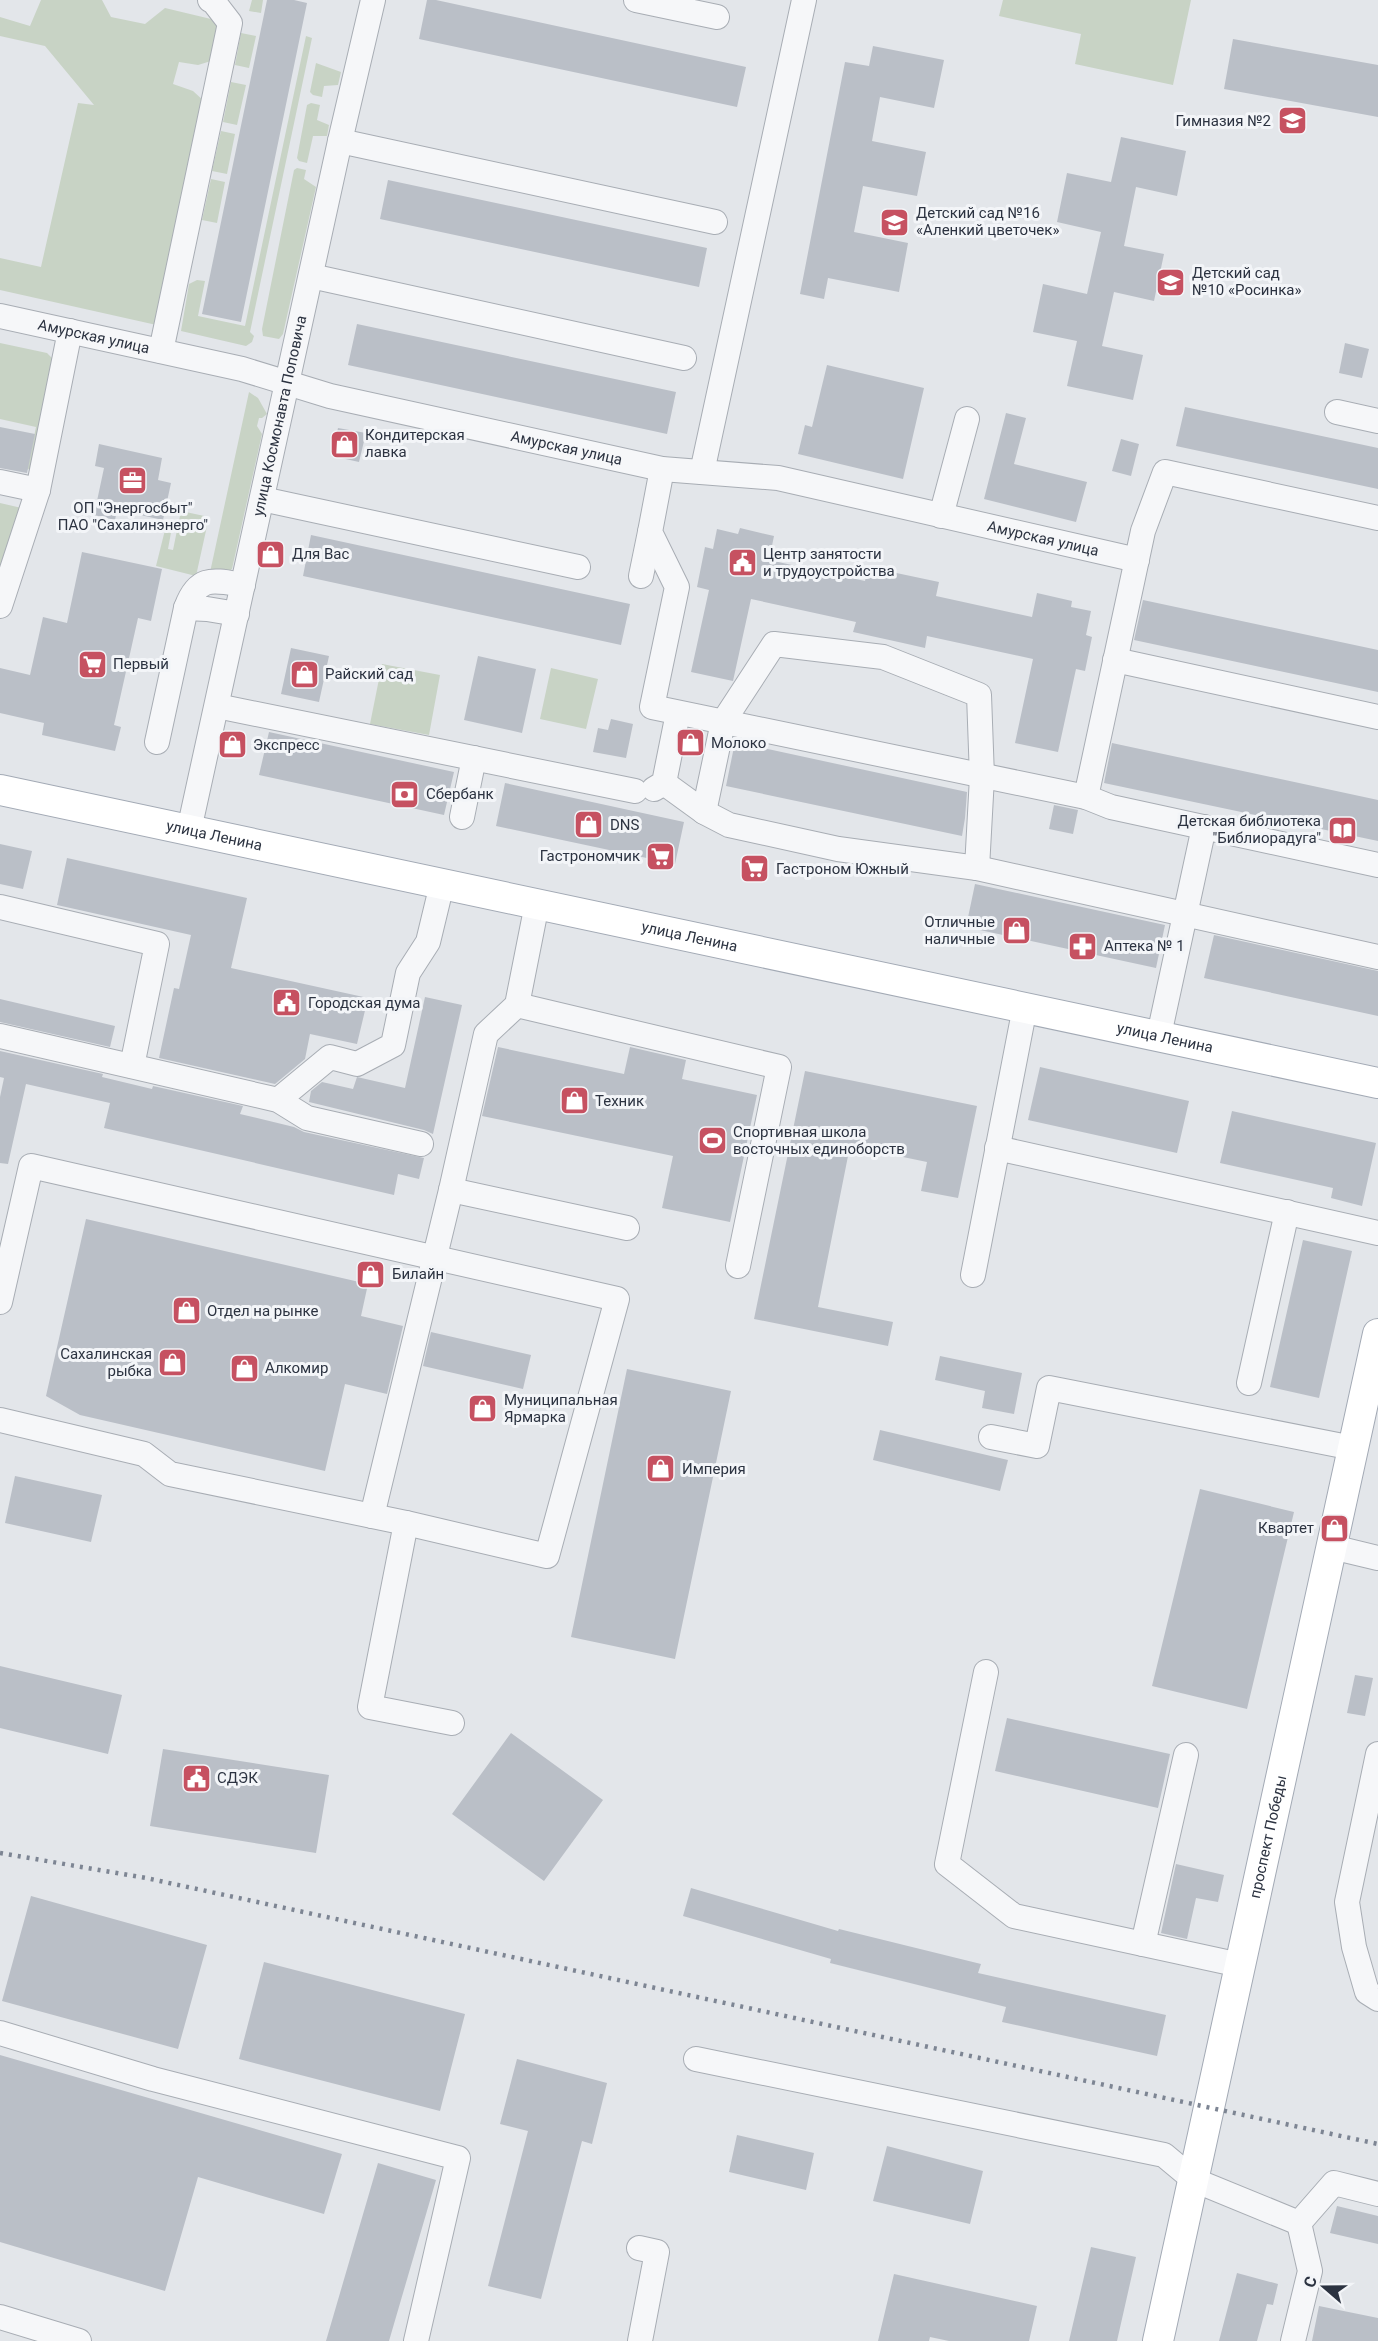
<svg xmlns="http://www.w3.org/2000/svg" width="1378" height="2341" font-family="Roboto,sans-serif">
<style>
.green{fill:#c8d3c5}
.building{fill:#babfc7}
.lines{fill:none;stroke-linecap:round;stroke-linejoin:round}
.minor-casing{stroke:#a8adb4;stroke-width:26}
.major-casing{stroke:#a3aab5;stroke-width:32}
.minor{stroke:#f6f7f9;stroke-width:24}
.major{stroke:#fff;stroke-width:30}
.rail{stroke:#7d8593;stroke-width:4.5;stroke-dasharray:3 6;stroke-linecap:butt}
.labels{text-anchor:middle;stroke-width:6;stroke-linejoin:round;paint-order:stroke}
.poi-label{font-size:15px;fill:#2c3341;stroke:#f3f5f8;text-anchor:start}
.street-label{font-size:15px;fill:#2c3341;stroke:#f3f5f8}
</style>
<rect width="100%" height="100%" fill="#e3e6ea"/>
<!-- green -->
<path class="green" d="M41 0H102L111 17 145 24 165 8 211 19 221 30 211 61 198 65 179 62 173 84 193 91 205 102 161 326 0 290V258L41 267 78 103 94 105 45 46 0 36V17L30 26Z
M252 0H263L261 13 249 11Z
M1003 0H1191L1173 85 1075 64 1081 34 999 16Z
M241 33 256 36 249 68 235 65Z
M306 36 312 38 250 332 254 336 252 342 246 346 181 331 189 284 197 280 205 281 198 316 245 326Z
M316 63 341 72 338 85 324 86 322 97 313 95 310 92Z
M231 82 246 85 237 125 223 122Z
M311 103 320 105 317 120 329 125 327 136H313L307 163 299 161 297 158 307 105Z
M221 131 235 134 227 174 212 171Z
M297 168 306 170 304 179 316 187 283 334 279 339 263 336 262 329 294 170Z
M211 179 225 182 217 223 202 220Z
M0 343 47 353 60 366 41 461 27 470 36 427 0 419Z
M249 392 258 398 267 414 262 418H259L257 426 262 434 232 569 224 575 209 577Z
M0 503 26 509 0 595Z
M181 511 209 517 196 576 156 566 166 526 172 527 168 549 173 550Z
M382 664 440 675 429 735 370 724Z
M551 668 598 679 586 729 540 719Z"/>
<!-- building -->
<path class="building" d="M267 0H294L307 3 241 322 202 314Z
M427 0H436L746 67 737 107 419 39Z
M1233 39 1378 65V117L1224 89Z
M873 46 944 60 934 108 880 97 872 141 926 152 917 196 863 186 854 232 908 243 899 292 828 278 824 299 800 294 845 62 869 66Z
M1121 137 1186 151 1177 196 1136 187 1124 246 1164 254 1154 301 1114 292 1102 346 1143 355 1133 400 1067 386 1077 341 1033 332 1043 284 1087 294 1101 232 1057 222 1067 173 1111 182Z
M388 180 707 248 699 287 380 219Z
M357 324 676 392 667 434 348 365Z
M1345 343 1369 349 1362 378 1339 373Z
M827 365 924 388 903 479 798 454 805 425 812 427Z
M1185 407 1378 448V489L1176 446Z
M1006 413 1026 418 1014 464 1087 482 1076 522 984 499Z
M0 427 35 434 27 473 0 468Z
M338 428 366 433 359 462 332 456Z
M1121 439 1139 444 1131 476 1112 471Z
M99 444 162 458 158 480 171 483 163 520 117 510 115 520 94 515 104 468 95 466Z
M740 528 774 536 769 560 865 581 868 567 939 582 936 596 1032 617 1037 593 1072 601 1071 607 1091 611 1086 635 1092 637 1085 671 1076 669 1058 752 1015 743 1033 659 927 636 925 648 903 643 853 632 856 622 751 599 733 681 691 672 709 590 697 587 705 547 713 549 717 529 738 534Z
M311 535 630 604 621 645 303 576Z
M82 552 162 569 151 621 138 618 114 725 121 727 115 751 42 735 44 723 0 713V668L30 675 43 617 67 623Z
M1143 600 1378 650V692L1134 640Z
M291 648 329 656 319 702 281 694Z
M478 656 536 669 522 733 464 720Z
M611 719 633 724 626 758 593 752 598 728 608 730Z
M269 732 454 772 444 815 259 775Z
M735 742 967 792 965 818 962 836 726 786Z
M1112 743 1378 800V841L1104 783Z
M505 783 684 822 675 864 496 826Z
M1054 805 1078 810 1073 834 1049 829Z
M0 844 32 851 23 889 0 884Z
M67 858 247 898 231 968 368 998 357 1044 310 1034 305 1059 275 1084 159 1058 174 988 179 989 191 935 57 905Z
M975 884 1165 925 1156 968 966 927Z
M1214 935 1378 971V1016L1204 978Z
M425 997 462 1005 433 1134 424 1130 309 1102 311 1091 322 1082 353 1089 357 1077 405 1088Z
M0 999 115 1026 110 1047 0 1022Z
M498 1047 624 1074 630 1047 686 1060 682 1079 757 1095 730 1222 662 1208 673 1156 482 1116Z
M0 1051 103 1074 102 1077 152 1089 153 1086 243 1106 240 1114 294 1127 304 1132 424 1158 419 1179 398 1174 394 1195 104 1128 110 1103 26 1084 8 1164 0 1163V1097L4 1078 0 1077Z
M1040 1067 1189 1101 1177 1153 1028 1120Z
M805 1071 977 1106 958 1198 921 1191 927 1162 850 1146 818 1307 893 1322 888 1346 754 1319Z
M1232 1111 1376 1143 1362 1206 1331 1198 1333 1188 1220 1163Z
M86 1219 368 1284 361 1316 403 1326 387 1394 345 1384 325 1471 80 1415 46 1396Z
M1303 1240 1352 1251 1319 1398 1270 1387Z
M431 1332 531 1355 523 1389 423 1366Z
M940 1356 1022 1373 1014 1414 982 1408 985 1391 935 1380Z
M627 1369 731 1391 675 1659 571 1637Z
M880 1430 1008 1460 1000 1491 873 1460Z
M15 1476 102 1495 91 1542 5 1523Z
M1200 1489 1294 1512 1247 1709 1152 1686Z
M0 1666 122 1695 108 1754 0 1728Z
M1355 1675 1373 1678 1365 1716 1347 1713Z
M1007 1718 1170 1754 1158 1808 995 1771Z
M511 1733 603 1800 544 1881 452 1814Z
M163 1749 329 1775 316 1853 150 1826Z
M1176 1864 1224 1875 1218 1902 1196 1898 1187 1939 1161 1933Z
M691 1888 838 1931 839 1929 981 1964 978 1973 1166 2015 1157 2056 1002 2022 1006 2007 830 1963 831 1959 683 1916Z
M31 1896 207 1945 178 2049 2 2001Z
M264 1962 465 2014 440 2111 239 2059Z
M0 2055 342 2154 324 2214 198 2177 165 2291 0 2242Z
M517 2059 607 2083 592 2144 582 2141 541 2299 488 2286 528 2131 500 2124Z
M737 2135 814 2153 806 2190 729 2172Z
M887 2146 983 2171 970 2224 873 2201Z
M378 2163 436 2180 389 2341H326Z
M1337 2206 1378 2216V2244L1330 2233Z
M1091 2247 1136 2257 1117 2341H1069Z
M1237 2273 1278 2284 1273 2305 1267 2304 1257 2341H1219Z
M894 2274 1037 2306 1029 2341H949L930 2337 929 2341H878Z
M1319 2306 1378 2318V2341H1312Z"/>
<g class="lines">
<defs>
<g id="minor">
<path d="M636 0 717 17"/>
<path d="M340 141 715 222"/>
<path d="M311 276 684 358"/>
<path id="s1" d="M0 316 242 369 330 396 662 469 778 478 1137 560"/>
<path d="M161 351 230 23 213 1 210 0"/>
<path d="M1337 412 1378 421"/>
<path d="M662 469 650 532 677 587 652 707 1086 797 1111 807 1378 865"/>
<path d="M702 472 804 0"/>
<path d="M0 482 38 490"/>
<path d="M262 499 578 567"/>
<path d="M941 516 967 419"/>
<path d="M641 576 650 532"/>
<path d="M0 606 38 490 70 331"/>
<path d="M186 608 207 609 237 614"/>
<path d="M1115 660 1378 717"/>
<path d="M217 706 635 791"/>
<path d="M157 742 186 608C198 575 213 580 243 585"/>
<path d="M664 783 704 812 729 825 838 849 977 868 1378 957"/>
<path d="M654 789 664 783 678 713"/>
<path d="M1086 797 1143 531 1165 472 1378 518"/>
<path d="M704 812 723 722 774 644 883 657 979 695 982 777 977 868"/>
<path d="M462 817 474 758"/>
<path id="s2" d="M189 830 340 141 373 0"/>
<path d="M0 907 157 944 132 1066"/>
<path d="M517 1005 779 1067 738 1266"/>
<path d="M1159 1035 1204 827"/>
<path d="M0 1036 278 1100 307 1118 421 1144"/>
<path d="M278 1100 330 1057 357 1064 393 1045 408 973 428 942 442 884"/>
<path d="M997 1148 1378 1233"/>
<path d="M451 1190 627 1228"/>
<path d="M973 1275 1025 1007"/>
<path d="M0 1302 31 1166 617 1299 547 1556 406 1523 170 1474 144 1454 0 1420"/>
<path d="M1249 1383 1287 1212"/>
<path d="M991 1437 1037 1446 1049 1388 1353 1448"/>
<path d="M372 1516 451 1190 486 1034 517 1005 537 904"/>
<path d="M406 1523 370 1707 452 1723"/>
<path d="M1332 1547 1378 1558"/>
<path d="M986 1672 947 1864 1014 1916 1240 1965"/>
<path d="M1378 1754 1347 1902 1354 1947 1367 1992 1378 1999"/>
<path d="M1143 1944 1186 1755"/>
<path d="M0 2033 153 2079 458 2158 416 2341"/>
<path d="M696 2059 1164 2155 1194 2180 1299 2223 1334 2183 1378 2194"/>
<path d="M639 2248 657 2252 640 2341"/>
<path d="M0 2317 79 2341"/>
<path d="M1293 2341 1310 2271 1299 2223"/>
</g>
<g id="major">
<path id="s3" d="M0 790 1378 1083"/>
<path id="s4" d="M1158 2341 1378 1334"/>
</g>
</defs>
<!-- minor casing -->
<use href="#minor" class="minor-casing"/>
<!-- major casing -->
<use href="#major" class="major-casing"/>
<!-- minor -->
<use href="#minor" class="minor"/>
<!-- major -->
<use href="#major" class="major"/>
<!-- rail -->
<path class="rail" d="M0 1853 146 1878 1378 2144"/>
</g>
<!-- icons -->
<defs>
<symbol id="school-square" viewBox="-11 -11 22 22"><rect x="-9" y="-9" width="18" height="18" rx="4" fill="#c65161" stroke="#f3f5f8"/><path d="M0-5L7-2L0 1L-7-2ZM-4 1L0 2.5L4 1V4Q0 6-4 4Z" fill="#fff"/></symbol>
<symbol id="shop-square" viewBox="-11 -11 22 22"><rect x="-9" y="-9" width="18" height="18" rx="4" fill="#c65161" stroke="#f3f5f8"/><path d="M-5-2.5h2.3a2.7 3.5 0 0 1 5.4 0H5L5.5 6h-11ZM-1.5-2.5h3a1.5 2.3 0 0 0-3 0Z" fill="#fff"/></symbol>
<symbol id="office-square" viewBox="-11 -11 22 22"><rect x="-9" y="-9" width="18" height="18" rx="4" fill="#c65161" stroke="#f3f5f8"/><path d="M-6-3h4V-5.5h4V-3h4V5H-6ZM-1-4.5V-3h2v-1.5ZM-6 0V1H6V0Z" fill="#fff"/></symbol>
<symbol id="civic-square" viewBox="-11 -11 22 22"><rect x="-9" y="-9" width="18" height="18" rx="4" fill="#c65161" stroke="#f3f5f8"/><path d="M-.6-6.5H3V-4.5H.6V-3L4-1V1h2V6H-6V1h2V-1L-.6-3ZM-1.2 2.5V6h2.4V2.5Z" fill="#fff"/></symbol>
<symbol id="supermarket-square" viewBox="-11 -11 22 22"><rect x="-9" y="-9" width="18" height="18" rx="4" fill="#c65161" stroke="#f3f5f8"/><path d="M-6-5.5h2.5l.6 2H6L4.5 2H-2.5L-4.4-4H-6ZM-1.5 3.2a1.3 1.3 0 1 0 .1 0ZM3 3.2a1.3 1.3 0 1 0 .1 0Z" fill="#fff"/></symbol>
<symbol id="bank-square" viewBox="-11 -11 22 22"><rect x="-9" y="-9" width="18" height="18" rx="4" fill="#c65161" stroke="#f3f5f8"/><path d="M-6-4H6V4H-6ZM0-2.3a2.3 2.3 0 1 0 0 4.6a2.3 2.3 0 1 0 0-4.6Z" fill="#fff"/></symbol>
<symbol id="library-square" viewBox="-11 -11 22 22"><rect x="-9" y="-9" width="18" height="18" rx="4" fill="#c65161" stroke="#f3f5f8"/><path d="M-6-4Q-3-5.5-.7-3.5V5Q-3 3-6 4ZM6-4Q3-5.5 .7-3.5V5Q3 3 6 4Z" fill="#fff"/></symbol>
<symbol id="pharmacy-square" viewBox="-11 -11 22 22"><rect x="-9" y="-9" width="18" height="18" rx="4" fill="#c65161" stroke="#f3f5f8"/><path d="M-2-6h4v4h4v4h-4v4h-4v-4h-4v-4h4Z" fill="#fff"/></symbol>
<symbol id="stadium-square" viewBox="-11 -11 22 22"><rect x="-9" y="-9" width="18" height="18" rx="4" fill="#c65161" stroke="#f3f5f8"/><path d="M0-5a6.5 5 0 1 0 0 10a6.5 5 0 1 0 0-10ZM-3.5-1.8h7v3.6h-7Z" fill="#fff"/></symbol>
</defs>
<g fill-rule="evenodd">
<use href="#school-square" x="1276" y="104" width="33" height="33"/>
<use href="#school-square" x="878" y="206" width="33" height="33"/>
<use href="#school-square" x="1154" y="266" width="33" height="33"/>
<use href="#shop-square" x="328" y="428" width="33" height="33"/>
<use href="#office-square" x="116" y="464" width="33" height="33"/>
<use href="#shop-square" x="254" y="538" width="33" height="33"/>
<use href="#civic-square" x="726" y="546" width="33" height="33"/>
<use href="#supermarket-square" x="76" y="648" width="33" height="33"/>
<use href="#shop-square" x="288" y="658" width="33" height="33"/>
<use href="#shop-square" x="674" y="726" width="33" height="33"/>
<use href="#shop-square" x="216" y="728" width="33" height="33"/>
<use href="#bank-square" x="388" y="778" width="33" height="33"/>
<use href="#shop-square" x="572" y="808" width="33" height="33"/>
<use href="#library-square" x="1326" y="814" width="33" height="33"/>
<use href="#supermarket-square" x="644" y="840" width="33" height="33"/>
<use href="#supermarket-square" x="738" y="852" width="33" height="33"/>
<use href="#shop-square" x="1000" y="914" width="33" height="33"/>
<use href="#pharmacy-square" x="1066" y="930" width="33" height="33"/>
<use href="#civic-square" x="270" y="986" width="33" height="33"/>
<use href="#shop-square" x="558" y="1084" width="33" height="33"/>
<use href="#stadium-square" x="696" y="1124" width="33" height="33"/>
<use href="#shop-square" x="354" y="1258" width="33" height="33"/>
<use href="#shop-square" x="170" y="1294" width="33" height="33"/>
<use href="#shop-square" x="156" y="1346" width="33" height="33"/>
<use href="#shop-square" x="228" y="1352" width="33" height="33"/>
<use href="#shop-square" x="466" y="1392" width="33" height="33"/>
<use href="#shop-square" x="644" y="1452" width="33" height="33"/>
<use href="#shop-square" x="1318" y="1512" width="33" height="33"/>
<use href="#civic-square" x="180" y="1762" width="33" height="33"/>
</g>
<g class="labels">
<!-- poi labels -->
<g class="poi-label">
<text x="1271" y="126" text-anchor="end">Гимназия №2</text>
<text x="916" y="218">Детский сад №16<tspan x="916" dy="17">«Аленкий цветочек»</tspan></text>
<text x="1192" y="278">Детский сад<tspan x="1192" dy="17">№10 «Росинка»</tspan></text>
<text x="365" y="440">Кондитерская<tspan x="365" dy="17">лавка</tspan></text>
<text x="133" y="513" text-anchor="middle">ОП "Энергосбыт"<tspan x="133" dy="17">ПАО "Сахалинэнерго"</tspan></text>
<text x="292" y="559">Для Вас</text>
<text x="763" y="559">Центр занятости<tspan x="763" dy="17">и трудоустройства</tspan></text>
<text x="113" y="669">Первый</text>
<text x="325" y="679">Райский сад</text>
<text x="711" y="748">Молоко</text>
<text x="253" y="750">Экспресс</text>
<text x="426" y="799">Сбербанк</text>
<text x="1321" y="826" text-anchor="end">Детская библиотека<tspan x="1321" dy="17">"Библиорадуга"</tspan></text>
<text x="610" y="830">DNS</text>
<text x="640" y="861" text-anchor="end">Гастрономчик</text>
<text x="776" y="874">Гастроном Южный</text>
<text x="995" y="927" text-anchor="end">Отличные<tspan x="995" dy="17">наличные</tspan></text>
<text x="1104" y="951">Аптека № 1</text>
<text x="308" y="1008">Городская дума</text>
<text x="595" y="1106">Техник</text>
<text x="733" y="1137">Спортивная школа<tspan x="733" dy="17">восточных единоборств</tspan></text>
<text x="392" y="1279">Билайн</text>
<text x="207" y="1316">Отдел на рынке</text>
<text x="152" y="1359" text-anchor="end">Сахалинская<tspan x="152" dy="17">рыбка</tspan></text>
<text x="265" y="1373">Алкомир</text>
<text x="504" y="1405">Муниципальная<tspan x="504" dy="17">Ярмарка</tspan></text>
<text x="682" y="1474">Империя</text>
<text x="1314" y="1533" text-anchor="end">Квартет</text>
<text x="217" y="1783">СДЭК</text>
</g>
<!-- street labels -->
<g class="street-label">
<text dy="5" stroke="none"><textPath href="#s1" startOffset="96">Амурская улица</textPath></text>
<text dy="5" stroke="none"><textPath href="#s2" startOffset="424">улица Космонавта Поповича</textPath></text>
<text dy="5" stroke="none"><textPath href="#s1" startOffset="582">Амурская улица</textPath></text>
<text dy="5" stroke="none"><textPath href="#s1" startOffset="1068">Амурская улица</textPath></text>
<text dy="5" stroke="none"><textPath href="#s3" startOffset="219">улица Ленина</textPath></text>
<text dy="5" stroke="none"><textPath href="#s3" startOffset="705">улица Ленина</textPath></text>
<text dy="5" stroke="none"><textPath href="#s3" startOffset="1191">улица Ленина</textPath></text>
<text dy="5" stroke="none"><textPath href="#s4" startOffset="516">проспект Победы</textPath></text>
</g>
</g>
<!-- north arrow -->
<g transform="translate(1324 2287) rotate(290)" stroke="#f3f5f8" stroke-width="4.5" paint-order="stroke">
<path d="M0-4.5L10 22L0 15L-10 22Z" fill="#2c3341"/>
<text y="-9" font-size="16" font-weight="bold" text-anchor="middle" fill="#2c3341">С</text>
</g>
</svg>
